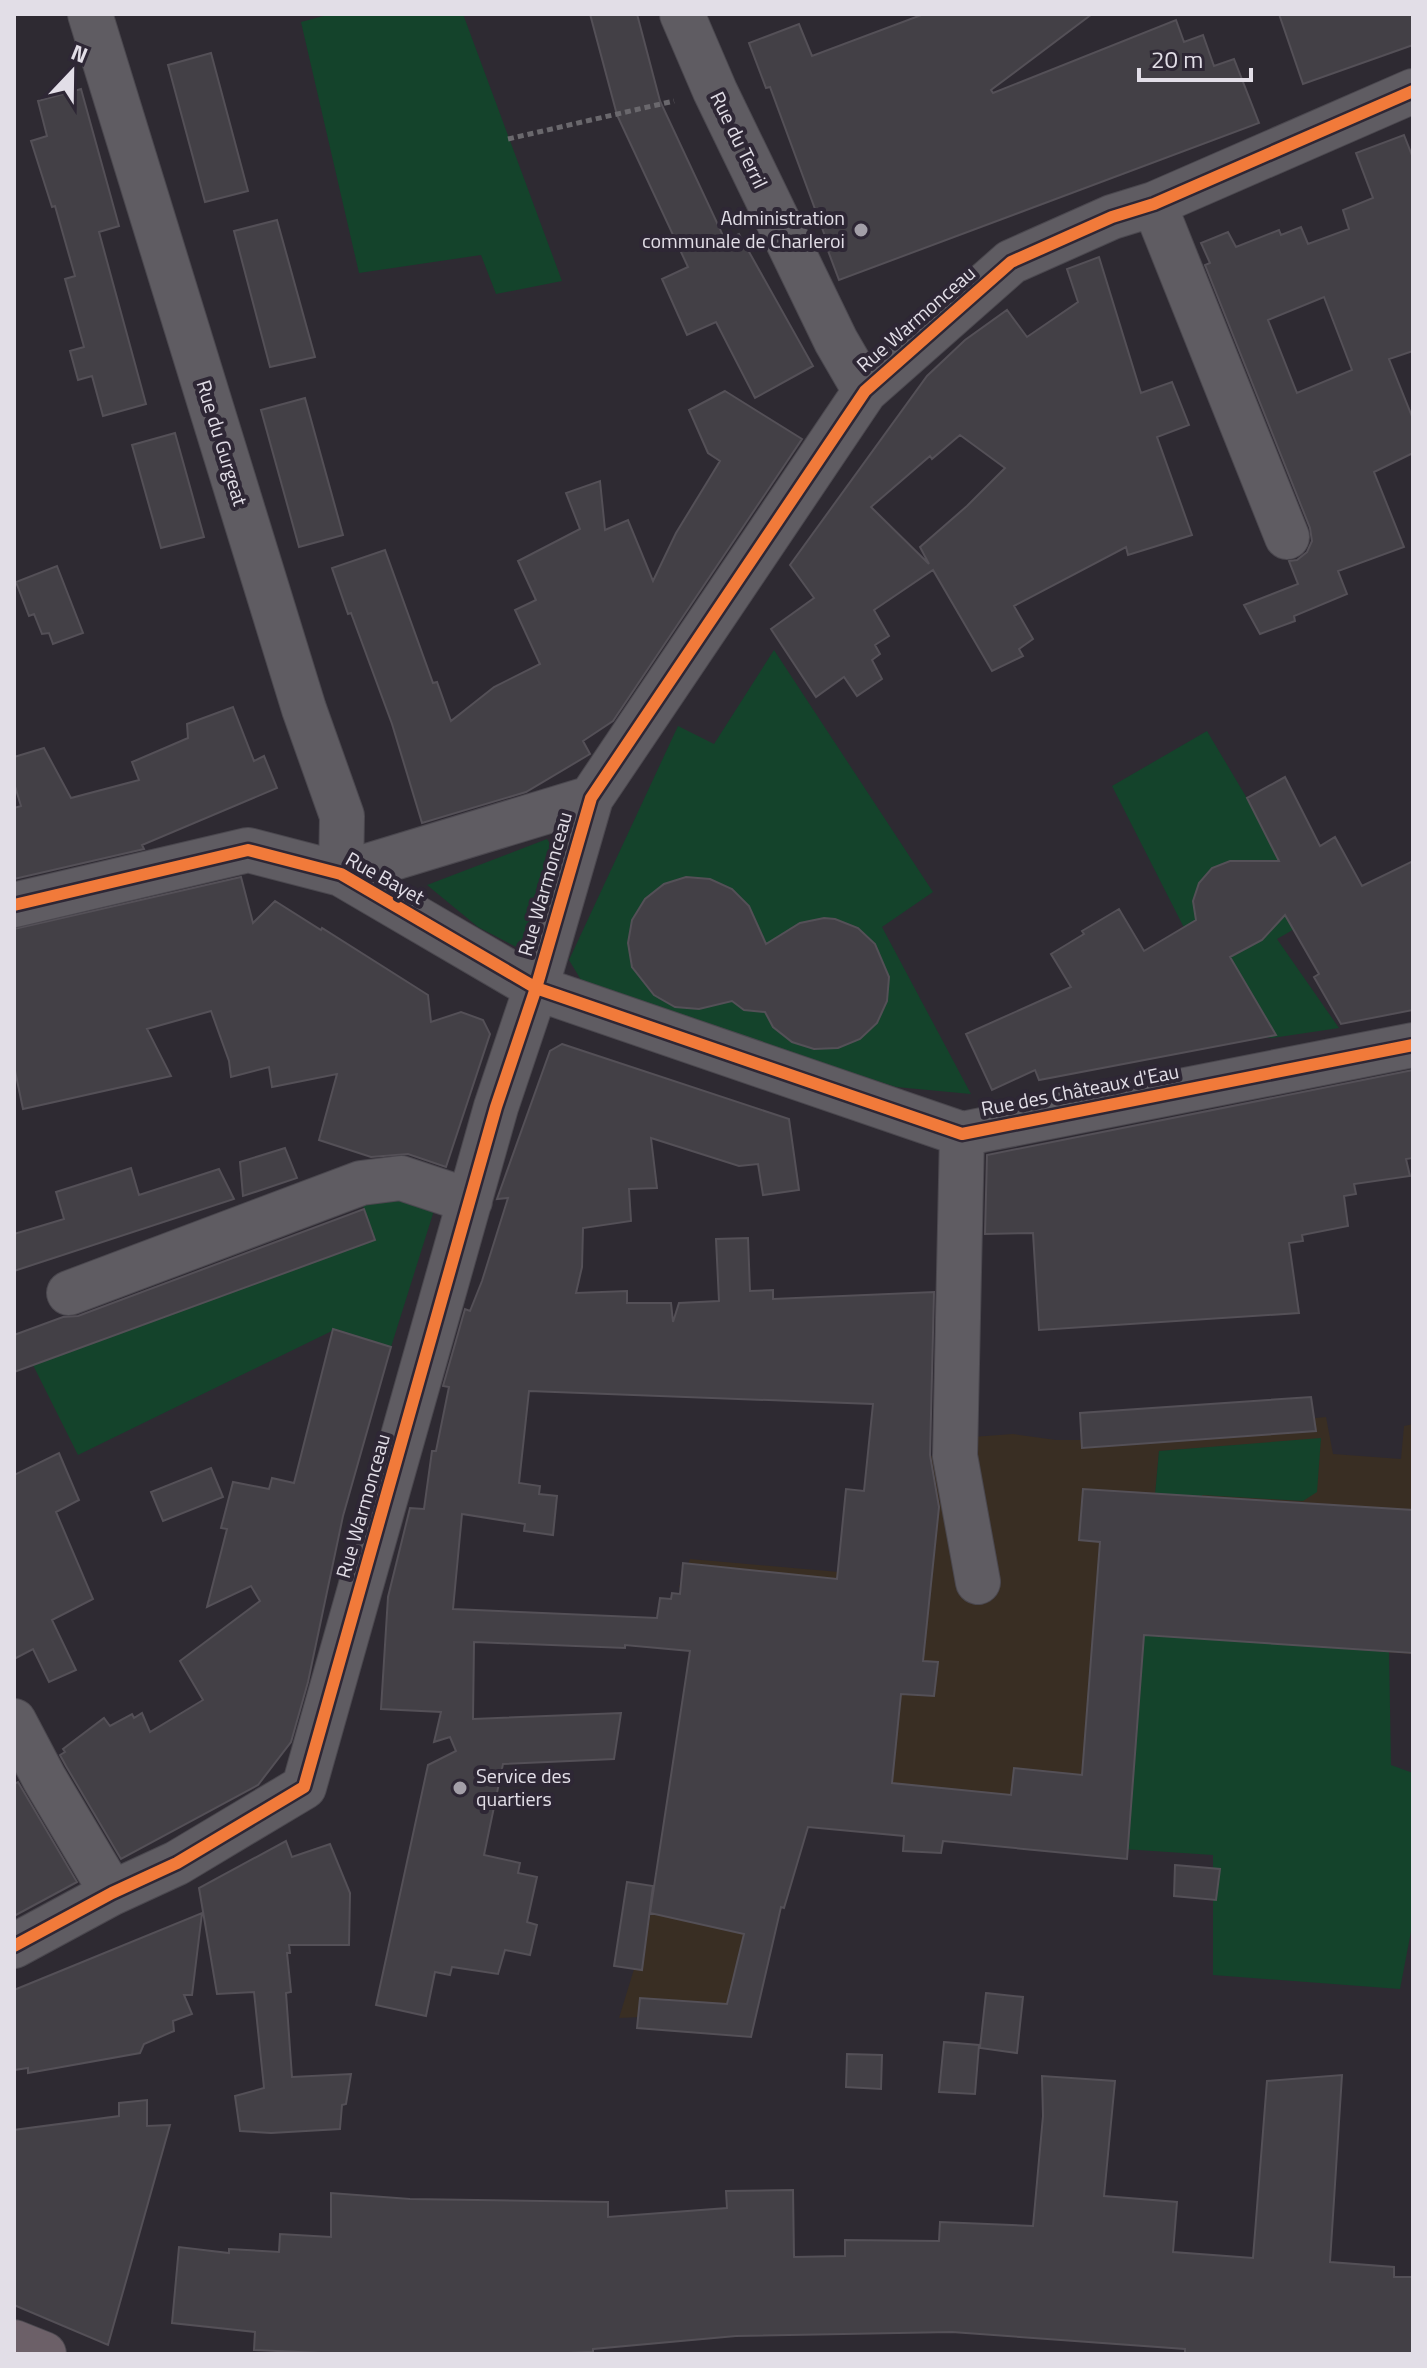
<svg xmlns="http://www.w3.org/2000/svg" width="1427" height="2368" font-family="'Titillium Web',sans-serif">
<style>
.industrial{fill:#392e23}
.green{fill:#14432b}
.building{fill:#434046;stroke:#545057;stroke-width:2;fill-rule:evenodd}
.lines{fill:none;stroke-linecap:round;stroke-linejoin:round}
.minor-casing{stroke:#4b484f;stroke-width:46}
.major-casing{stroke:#4b484f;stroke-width:46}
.path{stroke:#6a686d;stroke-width:5;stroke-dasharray:6 4;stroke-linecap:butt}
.minor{stroke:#5f5c62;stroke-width:44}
.major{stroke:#6c6068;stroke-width:44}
.cycleway-casing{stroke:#2e2735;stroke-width:17}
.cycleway{stroke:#f17a3a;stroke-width:12}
.poi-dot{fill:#a39fa8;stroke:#2e2735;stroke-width:3}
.labels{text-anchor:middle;stroke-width:8;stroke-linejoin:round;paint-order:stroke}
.street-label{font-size:20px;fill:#e2dee7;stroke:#2e2735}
.poi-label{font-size:20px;fill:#e2dee7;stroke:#2e2735;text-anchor:end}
</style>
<rect width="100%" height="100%" fill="#2e2a32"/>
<!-- industrial -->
<path class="industrial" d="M1326 1417 1333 1454 1401 1459 1404 1426 1413 1424V1654L1190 1638 1202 1494 1303 1501 1321 1439 1159 1451 1123 1849 809 1825 748 2012 619 2018 654 1904 702 1592 679 1587 690 1559 862 1574 864 1486 872 1455 932 1456 944 1439 1013 1434 1056 1440H1097Z"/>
<!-- green -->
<path class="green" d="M331 14H463L562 281 496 294 481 255 359 273 301 22Z
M774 650 933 892 882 927 971 1094 896 1087 584 985 569 960 678 726 714 744Z
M1207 731 1317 916 1277 939 1339 1028 1272 1038 1238 1034 1112 786Z
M547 839 555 851 530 939 518 948 478 927 427 885Z
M389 1192 437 1201 391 1347 336 1329 78 1455 33 1365 375 1240 363 1206Z
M1321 1438 1317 1492 1303 1501 1202 1495 1190 1638 1389 1652 1391 1765 1413 1773V1921L1400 1989 1213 1975V1855L1123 1849 1159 1451Z"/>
<!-- building -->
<path class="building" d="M590 14H637L660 101 725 240 739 234 813 366 755 398 716 322 687 335 662 279 688 267 617 115Z
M924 14H1092L991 90 993 93 1176 20 1184 42 1203 35 1214 66 1234 59 1259 123 839 280 827 248 829 247 770 87 766 88 749 43 799 24 812 56Z
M1279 14H1413V45L1303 84Z
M211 53 248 191 205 202 168 65Z
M81 89 119 226 99 232 146 404 103 416 92 376 78 380 70 351 84 347 65 279 75 276 55 206 52 207 31 141 47 136 38 101Z
M1404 135 1413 158V351L1389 359 1413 419V453L1374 472 1404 547 1338 571 1347 594 1294 616 1295 621 1260 634 1244 605 1298 584 1289 561 1297 560 1307 552 1312 541 1310 528 1205 265 1210 263 1201 243 1228 232 1236 247 1279 230 1281 235 1301 227 1308 244 1349 229 1343 210 1373 198 1356 153ZM1324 297 1352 370 1297 393 1268 320Z
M277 220 315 357 270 367 234 231Z
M1099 257 1141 393 1172 382 1189 425 1157 437 1192 535 1128 555 1126 547 1014 606 1033 639 1019 649 1023 656 992 671 933 570 874 610 889 636 875 645 880 654 872 660 882 679 857 696 844 677 816 697 771 629 814 598 790 565 927 376 965 340 1007 310 1027 337 1078 302 1067 269ZM960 435 1005 468 967 506 920 547 929 564 871 507 930 456 932 459Z
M725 391 802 439 613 721 583 741 590 754 526 792 422 823 392 724 351 613 348 614 332 568 385 550 433 683 437 682 451 721 494 687 540 664 515 610 536 600 518 561 580 529 566 493 600 481 605 530 628 520 653 581 676 533 720 461 708 453 689 410Z
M305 398 343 535 299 547 261 410Z
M175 433 204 537 161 548 132 445Z
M57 566 83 633 53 644 49 633 42 634 34 614 29 616 16 582Z
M233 707 254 761 264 756 277 788 142 845 144 849 14 879V808L21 806 14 783V757L44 748 71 798 139 780 132 762 188 738 187 724Z
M1285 777 1320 846 1335 837 1362 886 1413 861V1010L1341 1024 1314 977 1319 974 1285 915 1262 940 1230 957 1276 1035 1039 1080 1035 1070 992 1090 966 1034 1071 987 1051 954 1084 934 1082 931 1119 909 1144 951 1196 920 1193 901 1199 883 1212 868 1230 861H1279L1247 798Z
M241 877 253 923 275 901 321 930 322 928 428 995 431 1022 461 1012 483 1020 490 1034 446 1167 408 1154 371 1157 319 1140 337 1074 272 1087 269 1067 231 1077 229 1061 211 1011 147 1029 171 1076 23 1109 14 1066V929Z
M686 877 710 879 732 889 749 906 766 944 800 923 824 918 835 919 858 928 875 944 889 977 887 1001 877 1023 860 1039 838 1048 814 1049 792 1042 773 1027 765 1012 744 1010 732 1001 699 1009 675 1007 654 995 632 967 628 943 632 920 645 899 664 884Z
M562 1044 789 1119 799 1190 763 1195 758 1164 739 1166 651 1138 657 1188 629 1189 631 1221 583 1228 582 1267 576 1293 627 1291V1303H671L673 1322 679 1303 719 1301 716 1239 748 1238 750 1291 773 1290V1299L934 1292 930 1455 939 1507 923 1661 938 1662 934 1696 901 1694 892 1783 1011 1795 1014 1768 1082 1775 1100 1542 1079 1540 1083 1489 1413 1510V1653L1144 1635 1127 1859 943 1841 941 1853 903 1851 904 1836 808 1827 784 1908 781 1907 751 2037 637 2028 640 1998 727 2004 744 1934 650 1913 690 1651 625 1645V1648L474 1642 473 1719 621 1713 614 1759 503 1764 484 1855 520 1863 518 1873 537 1877 527 1922 537 1925 530 1955 505 1950 498 1974 452 1967 450 1975 435 1972 426 2016 376 2005 428 1765 456 1751 450 1737 434 1742 441 1712 381 1709 388 1597 410 1508 424 1509 432 1451H436L449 1387 443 1386 465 1309 470 1311 482 1281 508 1198 497 1199 550 1051ZM529 1391 873 1404 864 1491 846 1489 837 1579 683 1563 680 1594 672 1593 671 1599 660 1598 657 1618 453 1609 462 1514 525 1524 524 1531 553 1535 557 1496 539 1494 540 1486 519 1483Z
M1413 1070V1158L1406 1159 1410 1176 1354 1184 1356 1194 1344 1196 1348 1226 1302 1235 1303 1241 1289 1243 1299 1313 1039 1330 1033 1233 985 1234 987 1155Z
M285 1148 297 1178 243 1196 240 1162Z
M131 1168 139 1195 219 1169 234 1199 14 1271V1234L64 1219 56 1192Z
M364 1209 375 1240 14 1372V1335L63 1317 78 1316Z
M333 1329 391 1347 343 1516 308 1682 291 1742 258 1785 121 1859 66 1766 60 1755 65 1752 63 1749 104 1718 110 1726 132 1714 134 1718 142 1713 150 1732 203 1700 180 1661 260 1601 251 1586 207 1607 227 1529 221 1528 233 1482 269 1489 272 1478 294 1483Z
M1311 1397 1316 1431 1082 1448 1080 1413Z
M59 1453 79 1500 56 1512 93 1599 52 1620 76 1670 49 1682 33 1649 14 1659V1475Z
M211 1468 223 1497 163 1521 151 1492Z
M18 1782 77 1882 14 1916V1784Z
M286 1841 292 1857 330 1844 350 1893 349 1945H289L290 1953H287L291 1992 286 1993 292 2077 351 2074 346 2104 342 2105 340 2129 271 2133 240 2131 235 2096 264 2088 254 1992 217 1994 199 1888Z
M1175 1865 1220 1869 1216 1900 1174 1896Z
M627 1882 653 1886 642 1970 614 1966Z
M202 1913 192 1995H184L192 2014 173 2021 174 2031 144 2044 140 2053 28 2073V2068L14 2070V1990Z
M986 1993 1023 1997 1017 2053 980 2048Z
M944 2042 979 2045 975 2094 939 2092Z
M847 2054 882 2055 881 2089 846 2087Z
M1342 2075 1330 2262 1394 2267V2277H1413V2354H1185V2349L952 2332 736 2336 593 2349V2352L543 2354H344L254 2350 255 2332 172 2323 179 2247 229 2253V2249L279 2252 280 2234 331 2237V2193L410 2199 608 2202V2217L727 2208 726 2191 793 2190 794 2257 845 2256V2240L939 2241 940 2222 1033 2226 1043 2116 1042 2076 1115 2081 1104 2196 1177 2202 1173 2252 1253 2258 1267 2081Z
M147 2100V2126L170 2125 108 2345 14 2305V2130L119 2116V2103Z"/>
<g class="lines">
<defs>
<path id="minor" d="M90 14 304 709 342 816 341 874
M682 14 715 91 836 341 865 391
M1154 204 1287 537
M341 874 591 798
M14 905 248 850 341 874 536 988 962 1134 1413 1045
M962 1134 955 1456 978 1582
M69 1293 361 1183 401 1178 470 1201
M14 1721 44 1778 112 1893
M14 1946 112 1893 177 1863 304 1787 496 1107 536 988 591 798 865 391 1011 262 1112 217 1154 204 1413 91"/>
<path id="major" d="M14 2342 44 2354"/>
</defs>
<!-- minor casing -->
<use href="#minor" class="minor-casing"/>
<!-- major casing -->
<use href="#major" class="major-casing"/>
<!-- path -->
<path class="path" d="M508 139 674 101"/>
<!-- minor -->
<use href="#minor" class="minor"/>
<!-- major -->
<use href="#major" class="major"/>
<defs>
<path id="cycleway" d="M14 905 248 850 341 874 536 988 962 1134 1413 1045
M14 1946 112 1893 177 1863 304 1787 496 1107 536 988 591 798 865 391 1011 262 1112 217 1154 204 1413 91"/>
</defs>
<!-- cycleway casing -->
<use href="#cycleway" class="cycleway-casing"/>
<!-- cycleway -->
<use href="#cycleway" class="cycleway"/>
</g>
<!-- markers -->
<g class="poi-dot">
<circle cx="861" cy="230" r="8"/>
<circle cx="460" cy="1788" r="8"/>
</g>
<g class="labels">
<!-- street labels -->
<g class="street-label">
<text transform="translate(739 140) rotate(64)" y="7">Rue du Terril</text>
<text transform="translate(916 319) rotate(-41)" y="7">Rue Warmonceau</text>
<text transform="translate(222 443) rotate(73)" y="7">Rue du Gurgeat</text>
<text transform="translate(385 878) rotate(29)" y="7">Rue Bayet</text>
<text transform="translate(545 884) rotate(-74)" y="7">Rue Warmonceau</text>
<text transform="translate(1080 1090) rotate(-11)" y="7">Rue des Châteaux d'Eau</text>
<text transform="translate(363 1506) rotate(-74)" y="7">Rue Warmonceau</text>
</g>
<!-- poi labels -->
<g class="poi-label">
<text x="845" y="225">Administration<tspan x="845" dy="23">communale de Charleroi</tspan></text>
<text x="476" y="1783" text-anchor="start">Service des<tspan x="476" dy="23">quartiers</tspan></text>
</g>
</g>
<!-- border -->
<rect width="1427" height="2368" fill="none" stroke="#e2dee7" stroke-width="32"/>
<!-- north arrow -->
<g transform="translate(72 72) rotate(22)" stroke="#2e2735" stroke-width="6" paint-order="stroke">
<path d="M0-6L14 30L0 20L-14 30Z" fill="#e2dee7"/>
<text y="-12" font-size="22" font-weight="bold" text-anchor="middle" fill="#e2dee7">N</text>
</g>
<!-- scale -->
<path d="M1139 68v12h112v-12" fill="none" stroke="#e2dee7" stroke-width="4"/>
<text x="1151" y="68" font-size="24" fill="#e2dee7" stroke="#2e2735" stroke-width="6" paint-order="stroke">20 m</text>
</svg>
